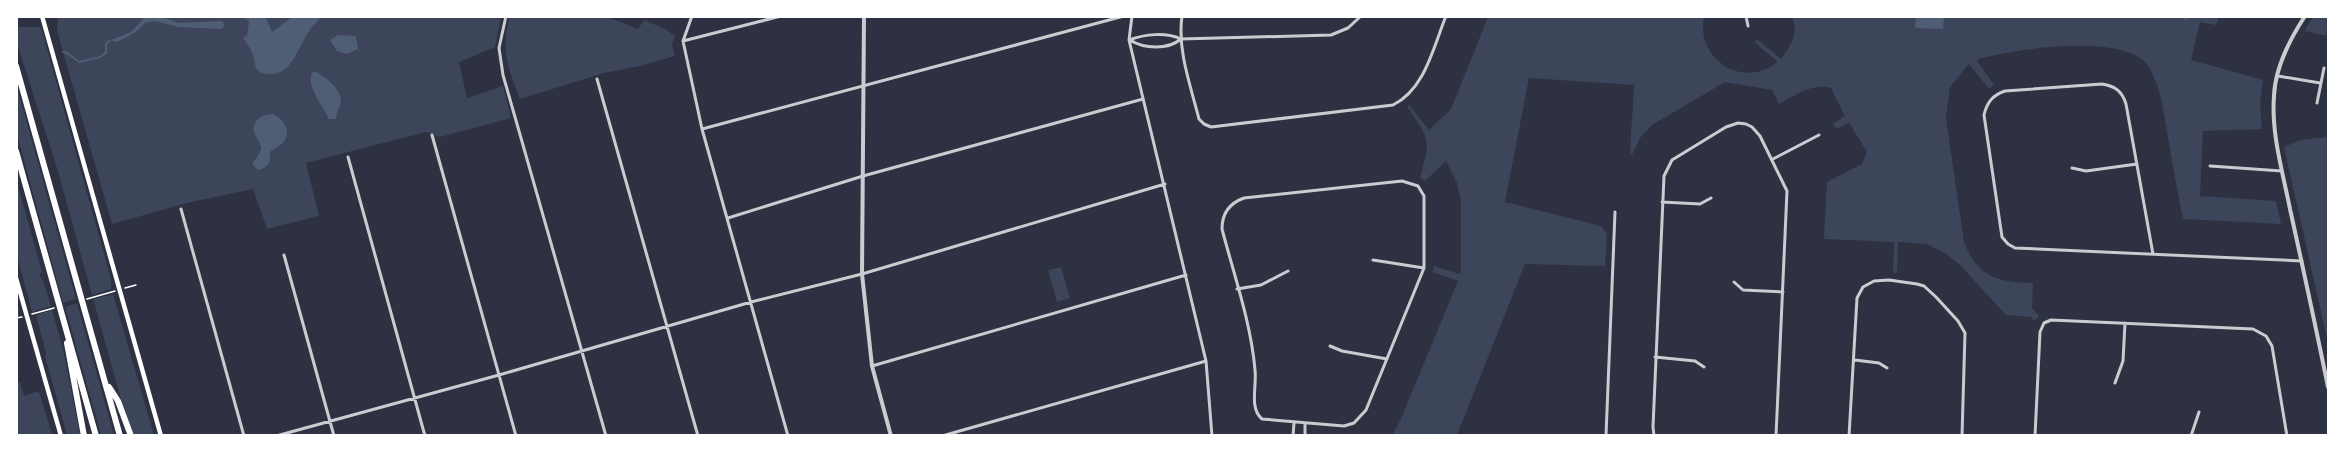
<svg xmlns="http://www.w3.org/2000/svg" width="2345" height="452" font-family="Arial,sans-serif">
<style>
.green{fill:#3c4559}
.water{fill:#4f5d75}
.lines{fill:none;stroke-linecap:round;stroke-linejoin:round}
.stream{stroke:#4f5d75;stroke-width:2}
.path{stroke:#fff;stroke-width:1.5}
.minor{stroke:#caccd0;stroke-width:3}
.tertiary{stroke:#caccd0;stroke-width:4}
.secondary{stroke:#fff;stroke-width:4.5}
.motorway{stroke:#fff;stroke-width:6}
</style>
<rect width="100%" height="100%" fill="#2d3142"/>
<!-- green -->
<path class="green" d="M58 16 501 17 495 47 459 62 467 98 503 86 511 118 440 137 426 132 306 163 319 216 267 229 253 189 187 203 112 224 57 31Z
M2314 16 2328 17V36L2304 31Z
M510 17H607L638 29 644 20 665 29 675 36 672 45 675 56 640 66 604 73 520 99C508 71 500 46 510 17Z
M1488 17H1704C1697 47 1724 78 1756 72 1764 71 1771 66 1778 62L1754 42 1757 39 1781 59C1791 45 1799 33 1792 17H2219L2216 25 2200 22 2191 60 2263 80 2260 103 2262 129 2203 131 2200 196 2276 201 2281 224 2183 219C2177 190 2172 161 2167 132 2163 110 2161 86 2148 66 2126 32 2013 49 1979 59L1977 61 1994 85 1989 89 1969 64 1950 87 1946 118 1964 242C1978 278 1998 282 2033 283L2032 308 2039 316 2034 321 2031 317 2006 315 1959 264 1946 254 1927 244 1898 242 1897 273H1893L1894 242 1824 239 1827 182 1862 164 1867 152 1849 123 1836 129 1833 124 1845 116 1831 88C1812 83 1796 95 1779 104L1772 90 1725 82 1652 125 1640 138 1632 155 1630 153 1634 85 1529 78 1505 202 1601 226 1607 234 1605 266 1525 264 1457 435 1392 436 1400 421 1458 281 1432 272 1434 266 1460 274 1461 268V201L1457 183 1446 161 1425 181 1420 178C1431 138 1430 141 1407 106L1409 105 1429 130 1451 109Z
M16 27H41L111 279V289L92 295 57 168 17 44Z
M17 87 76 299 63 303 17 135Z
M2328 137V343L2284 147 2300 140Z
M17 182 42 272 39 274 44 283 51 306 32 312 17 256Z
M1061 267 1070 298 1057 302 1048 270Z
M113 294 154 435H133L126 417 93 299Z
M77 303 114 435H101L65 307Z
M52 310 63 349 80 435H67L45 356 46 353 36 315Z
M20 382 24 396 39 391 52 435H17V383Z"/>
<!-- water -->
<path class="water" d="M159 16 179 23 222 21 225 25 221 29 178 27 155 21 145 23 136 32 117 42 109 41 131 32 144 18Z
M243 17 266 18 272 32 292 17H322C299 33 297 77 268 74 263 74 258 72 256 68 255 66 254 59 254 58 252 51 247 43 243 38L247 36 249 21Z
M1916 17H1944L1943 29 1915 28Z
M338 35 356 36 358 49 347 54 337 51 330 40Z
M313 71C323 74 340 88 341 100 341 107 336 112 336 119H329C323 106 304 84 313 71Z
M272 114C286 119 294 136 279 146 276 148 273 149 270 152 271 162 268 168 258 170L252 164C266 144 262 151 253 130 256 118 260 115 272 114Z"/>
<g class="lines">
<!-- stream -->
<path class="stream" d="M2186 19 2187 16
M63 52 67 53 79 62 100 57 106 53V44L109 41"/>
<!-- path -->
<path class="path" d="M125 288 136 285
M87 299 115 291
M32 314 54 308
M16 318 22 317"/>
<!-- minor -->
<path class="minor" d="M506 16 499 48 503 75 606 436
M692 16 683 41 702 129 788 436
M1132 16 1129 40 1206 361 1212 436
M1182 16C1177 50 1191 87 1199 119L1204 124 1211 127 1393 105C1425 89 1433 48 1446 16
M1746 16 1748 26
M1129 40C1145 34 1166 32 1181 39L1331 35 1348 28 1361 16
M1130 40C1144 49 1168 50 1181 39
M683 41 781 16
M2278 76 2320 83
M597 79 698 436
M2317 103 2324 68
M702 129 1124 16
M432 135 516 436
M348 157 425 436
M1773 159 1819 135
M2210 166 2282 171
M2072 168 2086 171 2137 164
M1402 181 1418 186 1424 196V268L1366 410 1354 423 1344 426 1262 419C1249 408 1257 386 1255 370 1251 323 1234 275 1222 229 1222 213 1230 203 1244 198Z
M1662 202 1700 204 1711 198
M181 209 244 436
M728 218 863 176 1143 99
M2153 254 2126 104C2122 91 2115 86 2102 84L2005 91C1993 95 1987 102 1984 115L2002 237 2008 244 2015 248 2302 261
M284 255 334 436
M1373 260 1424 268
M1734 282 1743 290 1783 292
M1237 289 1261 285 1288 271
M1330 346 1342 351 1387 359
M1655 357 1695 361 1704 367
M1855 360 1879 363 1887 368
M872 366 1186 275
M2115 383 2123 361 2125 323
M276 436 499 375 751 302 862 274 1165 184
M942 436 1206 361
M1293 436 1294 423
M1305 436V424
M1606 436 1615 212
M1654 436 1653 427 1664 176 1672 160 1726 127 1738 123 1746 124 1752 127 1760 136 1787 191 1776 436
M1849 436 1857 298 1863 287 1874 281 1889 280 1917 284 1924 286 1936 297 1958 321 1965 333 1962 436
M2035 436 2040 332 2044 323 2051 320 2253 329 2266 336 2272 346 2287 436
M2191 436 2199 412"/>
<!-- tertiary -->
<path class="tertiary" d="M864 16 862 274 872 366 891 436
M2305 16C2290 39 2275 69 2274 96 2271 134 2283 173 2290 209 2303 268 2316 328 2328 387"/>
<!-- secondary -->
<path class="secondary" d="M42 16 161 436
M16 278 61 436"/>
<!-- motorway -->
<path class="motorway" d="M16 66 120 436
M16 151 96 436
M67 343 84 436
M109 387 118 401 131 436"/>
</g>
<!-- border -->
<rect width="2345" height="452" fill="none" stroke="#ffffff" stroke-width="36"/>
</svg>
